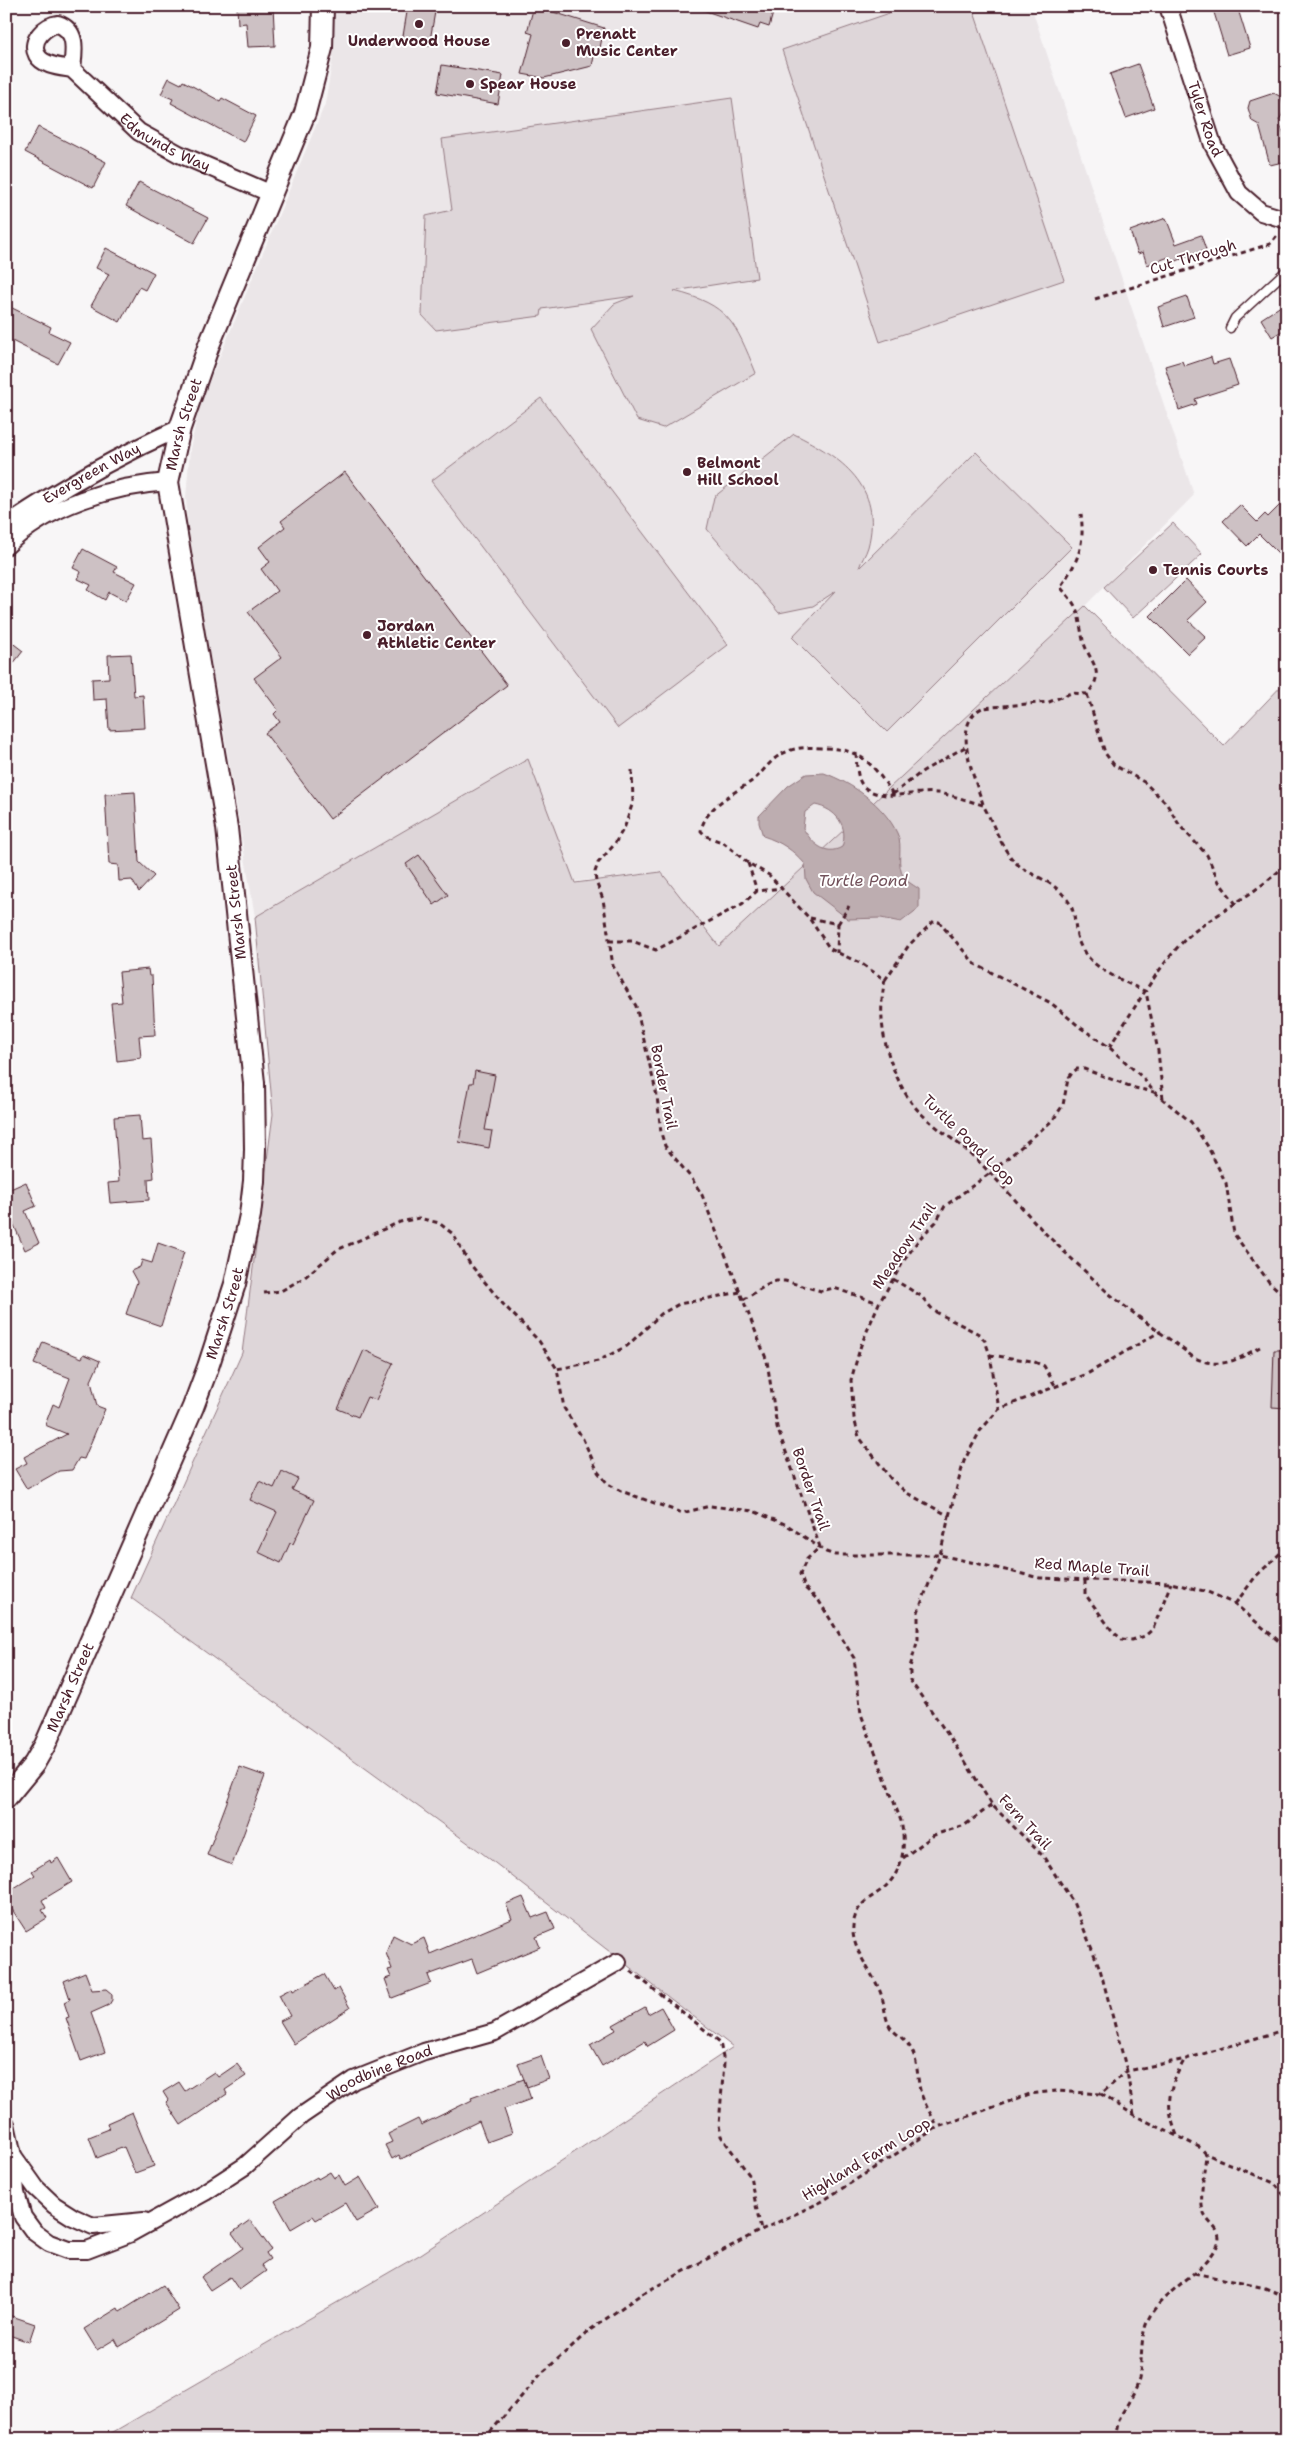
<svg xmlns="http://www.w3.org/2000/svg" width="1293" height="2445" font-family="'Shantell Sans',sans-serif">
<style>
.built{fill:#ebe6e8}
.green{fill:#ded6d9;stroke:#947a82}
.water{fill:#bdadb0;stroke:#8f747b;fill-rule:evenodd}
.building{fill:#cdc1c4;stroke:#4a1f2b}
.lines{fill:none;stroke-linecap:round;stroke-linejoin:round}
.service-casing{stroke:#4a1f2b;stroke-width:11}
.minor-casing{stroke:#4a1f2b;stroke-width:20}
.tertiary-casing{stroke:#4a1f2b;stroke-width:24}
.path{stroke:#4a1f2b;stroke-width:3;stroke-dasharray:5 4;stroke-linecap:butt}
.service{stroke:#fff;stroke-width:8}
.minor{stroke:#fff;stroke-width:16}
.tertiary{stroke:#fff;stroke-width:20}
.poi-dot{fill:#4a1f2b;stroke:#fff;stroke-width:2}
.labels{text-anchor:middle;stroke-width:4;stroke-linejoin:round;paint-order:stroke}
.poi-label{font-size:15px;font-weight:bold;fill:#4a1f2b;stroke:#fff;text-anchor:start}
.street-label{font-size:15px;fill:#4a1f2b;stroke:#fff}
.water-label{font-size:16px;font-style:italic;fill:#72515a;stroke:#fff}
</style>
<rect width="100%" height="100%" fill="#f8f6f7"/>
<filter id="ink" filterUnits="userSpaceOnUse"><feTurbulence type="fractalNoise" baseFrequency=".02" numOctaves="2"/><feDisplacementMap in="SourceGraphic" scale="10" xChannelSelector="R" yChannelSelector="G"/><feConvolveMatrix kernelMatrix="1 2 1 2 8 2 1 2 1" color-interpolation-filters="sRGB"/></filter>
<g filter="url(#ink)">
<!-- built -->
<path class="built" d="M332 6H1031L1194 495 1085 606 719 946 661 872 255 917 223 726 189 545 186 497 190 449 200 404 325 104 333 57Z"/>
<!-- green -->
<path class="green" d="M910 6H972L1064 280 880 342 782 50Z
M732 98 757 278 674 291C729 305 735 322 756 373L663 428 637 420 591 329 614 304 634 296 542 309 541 316 436 330 422 315 426 216 452 210 442 139Z
M541 398 728 645 618 728 431 481Z
M794 434C841 457 884 486 868 547 866 554 861 561 859 568L976 452 1072 547 887 732 792 637 836 591 813 606 779 613 707 529 714 497Z
M1173 523 1202 554 1133 618 1104 587Z
M1085 606 1224 746 1287 680V2439H101L421 2254 733 2047 482 1853 131 1598 242 1353 273 1114 255 917 528 759 575 883 661 872 719 946Z"/>
<!-- water -->
<path class="water" d="M824 773C852 783 884 805 897 833 904 846 895 865 904 877 907 882 915 886 919 889V908L901 922 881 918 848 919 813 892 806 879 805 864C793 850 781 842 763 836L759 823V816L788 786 806 774ZM815 805C836 809 849 826 842 847 825 857 811 842 803 828L805 812Z"/>
<!-- building -->
<path class="building" d="M273 6 275 46 248 47 246 23 238 24 237 7Z
M408 6H436L429 46 402 42Z
M534 6 604 28 599 53 595 52 592 66 544 78 522 74 533 34 527 32Z
M700 6H775L769 27 760 24 758 29 700 9Z
M1212 6H1237L1250 48 1227 55Z
M1138 64 1154 108 1126 118 1110 74Z
M442 65 503 75 498 104 437 93Z
M169 78 181 84 183 81 220 101 222 98 256 116 243 142 171 103 173 99 161 94Z
M1274 93 1281 97 1285 110 1279 120 1287 146V161L1270 165 1259 125 1252 121 1248 108 1250 101Z
M38 127 106 162 93 188 25 152Z
M139 182 208 218 194 243 126 206Z
M1166 218 1176 244 1201 235 1206 250 1171 263 1169 257 1147 265 1143 252 1138 254 1130 231Z
M106 248 154 273 145 290 139 287 120 322 91 306 109 274 96 268Z
M1187 297 1194 317 1164 327 1158 307Z
M1287 302V328L1272 337 1261 319Z
M6 305 51 327 49 332 70 342 58 364 6 338Z
M1211 357 1213 364 1229 359 1238 385 1195 399 1197 404 1179 410 1165 366 1182 361 1184 366Z
M345 472 507 685 330 819 265 733 280 722 274 714 278 710 254 678 282 657 248 612 277 591 261 569 270 562 259 547 285 527 281 521Z
M1287 498V562L1259 534 1247 546 1223 521 1240 505 1257 522 1265 514 1268 517Z
M83 549 117 567 114 572 136 583 126 601 109 592 105 600 88 590 91 585 78 579 81 572 73 568Z
M1186 580 1207 602 1188 620 1206 637 1188 654 1150 616Z
M6 638 23 651 6 673Z
M131 654 134 696 143 695 145 728 109 730 107 699 93 700 92 679 109 678 108 655Z
M135 792 139 862 154 876 139 892 132 880 119 881 118 865 109 864 105 794Z
M419 855 448 895 434 905 406 864Z
M148 969 149 976H152L155 1035 139 1036 141 1058 117 1061 111 1003 122 1002 119 972Z
M475 1071 495 1075 485 1130 492 1131 489 1148 459 1142 470 1083H473Z
M140 1115 142 1141 151 1140 154 1178 148 1179 149 1200 110 1203 108 1183 119 1182 114 1117Z
M26 1182 36 1206 25 1211 39 1243 25 1250 13 1223 6 1226V1191Z
M158 1243 184 1252 161 1326 126 1314 137 1282 131 1271 140 1267 142 1260 152 1263Z
M43 1342 82 1358 84 1354 100 1361 91 1381 97 1406 105 1409 84 1459 79 1458 72 1470 59 1471 27 1489 15 1469 27 1463 24 1457 67 1434 45 1425 53 1404 59 1407 70 1378 34 1364Z
M364 1350 393 1363 376 1400 367 1397 358 1417 338 1409Z
M1274 1350H1287V1408L1272 1407Z
M282 1471 298 1479 292 1490 314 1500 293 1544 290 1543 281 1563 258 1552 277 1512 250 1500 259 1481 274 1488Z
M240 1767 265 1776 232 1865 207 1855Z
M58 1858 72 1882 42 1900 46 1908 42 1910 47 1918 26 1931 6 1900V1893L35 1875 32 1871 50 1860 51 1863Z
M523 1897 532 1918 548 1912 555 1929 536 1937 540 1947 477 1973 472 1959 428 1975 431 1983 392 1998 385 1979 391 1977 388 1970 392 1969 386 1953 393 1935 411 1944 424 1938 430 1954 512 1919 506 1904Z
M85 1972 92 1990 106 1989 112 1994V2000L109 2005 91 2013 105 2052 81 2061 66 2018 69 2017 64 2002 70 1999 64 1981Z
M324 1974 334 1991 339 1988 350 2008 294 2044 280 2021 290 2016 279 1995 292 1988 293 1991Z
M645 2007 648 2014 661 2007 674 2030 648 2046 645 2041 602 2066 590 2045 616 2030 613 2025Z
M541 2056 549 2079 527 2087 518 2064Z
M237 2064 246 2076 225 2090 227 2094 181 2125 166 2102 168 2100 163 2092 179 2082 185 2091 214 2072 218 2077Z
M524 2079 531 2099 504 2109 512 2133 487 2142 479 2121 401 2159 399 2155 392 2159 385 2145 392 2142 388 2134 418 2119 421 2125 472 2100 471 2098Z
M132 2112 154 2166 135 2173 124 2147 97 2158 89 2137 109 2129 107 2123Z
M330 2172 334 2178 339 2175 345 2186 360 2177 379 2209 356 2222 345 2203 316 2220 313 2216 291 2229 275 2201 317 2177 318 2179Z
M250 2220 271 2249 266 2253 270 2259 261 2265 266 2271 239 2290 230 2277 210 2290 201 2277 243 2248 232 2233Z
M163 2285 179 2310 119 2347 115 2339 97 2350 84 2329 118 2308 120 2312Z
M6 2314 35 2324 29 2342 6 2334Z"/>
<g class="lines">
<defs>
<path id="service" d="M1230 328 1235 318 1287 270"/>
<g id="minor">
<path id="s1" d="M1168 6 1213 145 1239 193 1261 212 1287 220"/>
<path id="s2" d="M72 69C61 67 43 66 37 55 29 40 46 25 58 24 78 31 74 51 72 69L139 132 179 154 272 194"/>
<path id="s3" d="M6 525C61 488 119 455 180 428"/>
<path d="M6 546C48 505 111 486 168 482"/>
<path id="s4" d="M6 2124 13 2156 16 2193 23 2217 34 2232 49 2243 68 2250H87L129 2234 205 2192 245 2166 301 2116 354 2080 424 2052 495 2032 618 1962"/>
<path d="M14 2157 36 2188 54 2205 73 2217 93 2226 144 2221"/>
</g>
<g id="tertiary">
<path id="s5" d="M6 1798 34 1764 45 1745 193 1407 208 1367 235 1284 250 1215 254 1181 255 1149 254 1083 227 828 168 482 180 428 209 345 305 113 322 48 323 6"/>
</g>
</defs>
<!-- service casing -->
<use href="#service" class="service-casing"/>
<!-- minor casing -->
<use href="#minor" class="minor-casing"/>
<!-- tertiary casing -->
<use href="#tertiary" class="tertiary-casing"/>
<!-- path -->
<path class="path" d="M1095 299 1270 244 1278 234
M1087 694 1105 753 1114 765 1144 782 1166 803 1180 826 1207 855 1219 882 1236 904
M856 753C857 764 856 779 864 787 883 803 916 790 938 793 953 795 968 801 983 805 993 822 1001 848 1015 862 1029 876 1050 878 1065 897 1076 909 1074 922 1077 936 1085 968 1119 978 1146 992L1158 1051 1163 1099
M632 770 633 802 625 826 614 845 598 863 595 872 596 882 603 899 613 966 636 1006 657 1096 661 1133 665 1146 692 1179 702 1195 767 1361 777 1427 820 1547 807 1559 800 1574 805 1588 819 1601 854 1658 861 1714 901 1821C906 1846 904 1870 884 1888 873 1897 859 1902 855 1917 845 1945 873 1970 881 1994 885 2005 884 2016 890 2027 896 2035 906 2039 911 2049 918 2060 917 2077 920 2090 923 2102 932 2116 938 2127
M893 794C872 763 861 748 821 748 805 747 794 747 780 755 769 761 762 774 752 781 734 793 705 807 701 831L706 836 724 843 748 863 769 875 809 918 830 949 862 964 885 980C876 1020 886 1061 907 1096 922 1121 953 1137 974 1157 999 1181 1021 1207 1044 1232 1064 1252 1085 1271 1105 1290 1132 1314 1164 1334 1193 1357 1220 1370 1235 1361 1260 1347
M893 794 923 771 965 747
M983 804C975 779 950 724 982 708L1049 702 1071 693 1087 694C1108 671 1088 661 1083 640 1077 613 1082 610 1060 587 1078 562 1085 546 1081 514
M748 863 757 891
M810 918 838 924 837 953
M838 924 849 906
M609 941H632L656 950 742 904 757 891 782 888
M885 980 909 945 934 921 939 922 975 964 1051 1003 1081 1028 1109 1047 1142 1077 1154 1092 1191 1122 1207 1145 1226 1183 1234 1234 1269 1282 1287 1298
M1109 1047C1132 1014 1164 954 1195 931 1225 908 1260 891 1287 863
M893 1279 921 1296 934 1311 979 1334 985 1341 990 1355 999 1409
M740 1292 679 1304 661 1314 627 1346 598 1361 557 1369 564 1408 583 1439 598 1472 608 1484 621 1491 682 1513 710 1506 753 1511 787 1525 826 1552 835 1555H940L1040 1578 1171 1583 1208 1592 1235 1604 1287 1648
M264 1293 281 1291 305 1277 337 1250 400 1222 419 1218 439 1223 453 1234 470 1264 503 1304 539 1341 557 1369
M743 1300 765 1286 776 1281H785L821 1291 834 1288 879 1303
M990 1355 1032 1361 1044 1366 1056 1387
M949 1516 964 1461 980 1431 999 1409 1087 1374 1161 1331
M1085 1580V1594L1113 1632 1122 1639 1132 1640 1145 1636 1153 1629 1171 1583
M1235 1604 1256 1576 1287 1547
M903 1858 934 1835 965 1825 992 1805
M631 1971 720 2042 724 2063 719 2125 721 2136 750 2176 761 2230
M1101 2094 1134 2115 1201 2148 1206 2154 1274 2183 1287 2199
M1134 2115 1127 2071 1100 1969 1073 1902 1043 1856 992 1805 955 1745 910 1680V1667L918 1639V1612L940 1555 949 1516 907 1493 891 1479 859 1437 854 1418 851 1380 861 1345 879 1303 905 1259 920 1238 936 1222 945 1206 990 1173 1053 1120 1063 1105 1068 1079 1072 1073 1077 1069H1084L1135 1088 1154 1092
M1177 2135C1164 2104 1169 2087 1185 2059
M1194 2273 1265 2288 1287 2297
M484 2439 541 2374 590 2330 640 2295 761 2230 821 2202 938 2127 1030 2094 1056 2091 1101 2094 1127 2071 1186 2059 1287 2029
M1115 2439C1117 2429 1118 2419 1124 2410 1130 2399 1136 2392 1139 2379 1143 2358 1139 2335 1150 2316 1165 2289 1207 2271 1218 2244 1223 2228 1206 2224 1203 2211 1199 2197 1205 2169 1206 2154"/>
<!-- service -->
<use href="#service" class="service"/>
<!-- minor -->
<use href="#minor" class="minor"/>
<!-- tertiary -->
<use href="#tertiary" class="tertiary"/>
</g>
</g>
<!-- markers -->
<g class="poi-dot">
<circle cx="419" cy="24" r="5"/>
<circle cx="566" cy="43" r="5"/>
<circle cx="470" cy="84" r="5"/>
<circle cx="687" cy="472" r="5"/>
<circle cx="1153" cy="570" r="5"/>
<circle cx="367" cy="635" r="5"/>
</g>
<g class="labels">
<!-- poi labels -->
<g class="poi-label">
<text x="576" y="39">Prenatt<tspan x="576" dy="17">Music Center</tspan></text>
<text x="419" y="46" text-anchor="middle">Underwood House</text>
<text x="480" y="89">Spear House</text>
<text x="697" y="468">Belmont<tspan x="697" dy="17">Hill School</tspan></text>
<text x="1163" y="575">Tennis Courts</text>
<text x="377" y="631">Jordan<tspan x="377" dy="17">Athletic Center</tspan></text>
</g>
<!-- street labels -->
<g class="street-label">
<text dy="5" stroke="none"><textPath href="#s1" startOffset="119">Tyler Road</textPath></text>
<text dy="5" stroke="none"><textPath href="#s2" startOffset="254">Edmunds Way</textPath></text>
<text transform="translate(1193 257) rotate(-17)" y="5">Cut Through</text>
<text dy="5" stroke="none"><textPath href="#s5" startOffset="1435">Marsh Street</textPath></text>
<text dy="5" stroke="none"><textPath href="#s3" startOffset="100">Evergreen Way</textPath></text>
<text transform="translate(236 912) rotate(-96)" y="5">Marsh Street</text>
<text transform="translate(664 1087) rotate(79)" y="5">Border Trail</text>
<text transform="translate(969 1140) rotate(44)" y="5">Turtle Pond Loop</text>
<text transform="translate(904 1246) rotate(-56)" y="5">Meadow Trail</text>
<text dy="5" stroke="none"><textPath href="#s5" startOffset="534">Marsh Street</textPath></text>
<text transform="translate(811 1489) rotate(71)" y="5">Border Trail</text>
<text transform="translate(1092 1567) rotate(4)" y="5">Red Maple Trail</text>
<text dy="5" stroke="none"><textPath href="#s5" startOffset="129">Marsh Street</textPath></text>
<text transform="translate(1025 1822) rotate(47)" y="5">Fern Trail</text>
<text dy="5" stroke="none"><textPath href="#s4" startOffset="516">Woodbine Road</textPath></text>
<text transform="translate(866 2159) rotate(-31)" y="5">Highland Farm Loop</text>
</g>
<!-- water labels -->
<g class="water-label">
<text x="863" y="886">Turtle Pond</text>
</g>
</g>
<!-- margin -->
<rect width="1293" height="2445" fill="none" stroke="#fff" stroke-width="25"/>
<rect x="12" y="12" width="1268" height="2420" fill="none" stroke="#4a1f2b" stroke-width="2" filter="url(#ink)"/>
</svg>
